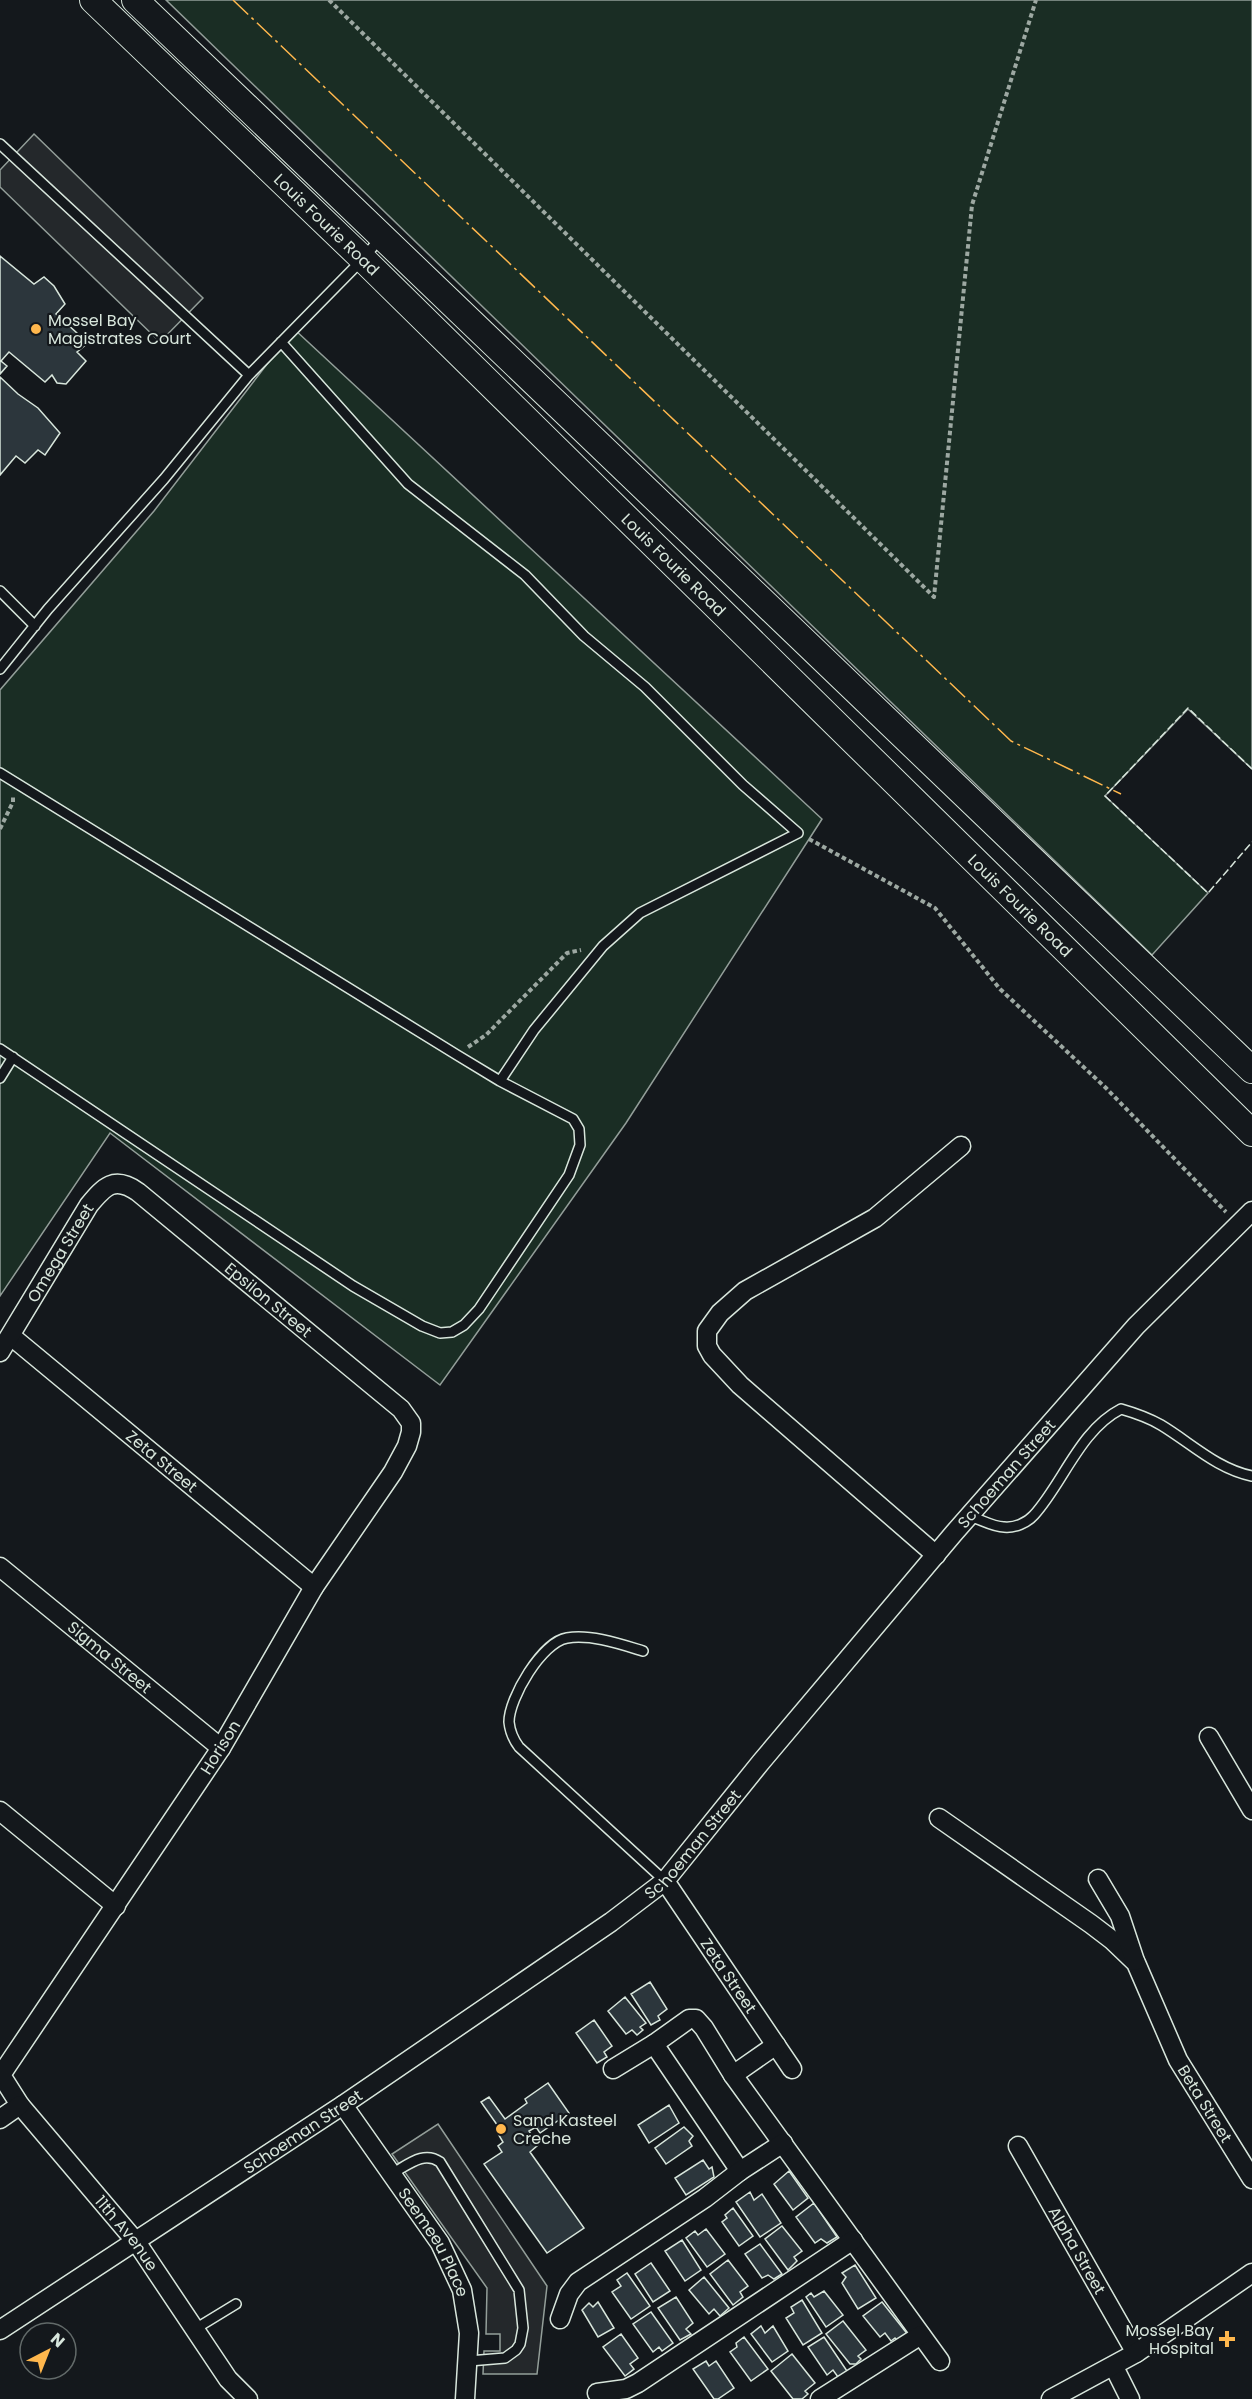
<svg xmlns="http://www.w3.org/2000/svg" width="1252" height="2399" font-family="Poppins,sans-serif">
<style>
.green{fill:#1a2d24;stroke:#939e99;stroke-width:1.5}
.parking{fill:#24282b;stroke:#939e99;stroke-width:1.5}
.building{fill:#2c363c;stroke:#d8e6dc;stroke-width:1.5}
.lines{fill:none;stroke-linecap:round;stroke-linejoin:round}
.service-casing{stroke:#d8e6dc;stroke-width:12}
.minor-casing{stroke:#d8e6dc;stroke-width:21}
.secondary-casing{stroke:#d8e6dc;stroke-width:28}
.path{stroke:#9da8a2;stroke-width:4;stroke-dasharray:4.5 3;stroke-linecap:butt}
.service{stroke:#14181c;stroke-width:9}
.minor{stroke:#14181c;stroke-width:18}
.secondary{stroke:#14181c;stroke-width:26}
.fence{stroke:#d8e6dc;stroke-width:1.5;stroke-dasharray:8 3;stroke-linecap:butt}
.power{stroke:#ffb74d;stroke-width:1.5;stroke-dasharray:21 4.5 3 4.5;stroke-linecap:butt}
.poi-dot{fill:#ffb74d;stroke:#14181c;stroke-width:2}
.labels{text-anchor:middle;stroke-width:4.5;stroke-linejoin:round;paint-order:stroke}
.street-label{font-size:16px;fill:#d8e6dc;stroke:#14181c}
.poi-label{font-size:16px;fill:#d8e6dc;stroke:#14181c;text-anchor:start}
</style>
<rect width="100%" height="100%" fill="#14181c"/>
<!-- green -->
<path class="green" d="M166 0H1252V769L1188 709 1105 796 1208 893 1152 955Z
M294 329 822 819 626 1123 440 1385 110 1133 0 1296V690L154 511Z"/>
<!-- parking -->
<path class="parking" d="M34 134 203 298 160 342 0 187V170Z
M438 2124 547 2286 537 2374H483L484 2351H500V2334H486L487 2288 392 2154Z"/>
<!-- building -->
<path class="building" d="M0 256 34 284 44 277 54 286 65 304 56 314 88 343 77 352 86 361 66 384 57 383 52 375 45 382 9 352 1 361 7 366 0 374Z
M0 377 18 394 38 408 60 433 45 455 38 450 25 463 16 456 0 475Z
M650 1982 667 2009 658 2016 660 2020 651 2025 631 1994Z
M625 1997 646 2023 640 2027 643 2030 637 2035 632 2030 626 2034 608 2011Z
M594 2020 612 2046 604 2052 607 2057 597 2063 576 2033Z
M548 2083 569 2113 540 2133 536 2127 529 2131 538 2145 530 2152 584 2228 547 2253 484 2164 502 2152 498 2146 503 2142 497 2132 500 2129 481 2102 489 2097 505 2119 527 2103 525 2099Z
M669 2105 679 2123 649 2143 638 2125Z
M684 2127 693 2136 689 2141 692 2146 666 2164 655 2148Z
M703 2160 709 2169 712 2167 714 2177 686 2195 675 2178Z
M789 2171 808 2198 793 2210 774 2184Z
M750 2192 754 2200 762 2194 781 2223 760 2237 736 2202Z
M814 2203 837 2237 827 2243 821 2239 815 2243 796 2217Z
M733 2208 753 2236 739 2246 722 2222 727 2218 725 2215Z
M782 2226 802 2251 794 2257 797 2261 788 2270 765 2239Z
M706 2229 725 2254 707 2267 686 2238 695 2231 698 2235Z
M682 2240 701 2270 685 2281 665 2251Z
M760 2244 782 2274 774 2279 768 2275 762 2278 745 2254Z
M728 2260 748 2286 740 2292 743 2297 733 2305 710 2274Z
M651 2263 670 2291 653 2302 635 2274Z
M855 2265 876 2298 858 2309 842 2283 846 2277 842 2273Z
M627 2273 650 2306 631 2319 612 2292 621 2286 617 2280Z
M704 2277 729 2308 720 2316 714 2309 709 2314 689 2290Z
M824 2291 843 2315 826 2327 806 2297 811 2293 814 2297Z
M676 2297 693 2323 686 2329 691 2334 680 2340 658 2308Z
M802 2300 822 2333 803 2345 786 2318 794 2313 791 2307Z
M598 2302 614 2328 598 2337 582 2310 589 2303 593 2307Z
M882 2302 909 2336 900 2344 895 2338 891 2341 885 2333 880 2337 863 2316Z
M651 2312 673 2343 662 2351 659 2347 653 2352 633 2324Z
M843 2321 866 2350 858 2356 861 2359 856 2364H850L826 2334Z
M761 2326 765 2333 773 2326 788 2351 772 2362 751 2334Z
M621 2334 638 2358 630 2364 634 2369 625 2376 603 2347Z
M744 2337 768 2369 751 2381 730 2352 737 2347 736 2343Z
M824 2337 847 2371 838 2377 833 2370 827 2375 808 2347Z
M792 2354 815 2383 805 2391 808 2394 802 2399H793L771 2371Z
M706 2361 709 2366 716 2361 734 2388 718 2399H714L693 2369Z"/>
<g class="lines">
<defs>
<path id="service" d="M0 144 249 375 363 259 381 237
M281 342 408 484 525 575 584 636 645 687 743 785 798 833 640 913 603 946 534 1030 500 1081
M0 591 35 626
M0 669 48 609 164 479 249 375
M0 773 457 1055 500 1081 573 1119 579 1129 580 1145 569 1175 479 1309 464 1325 452 1332 440 1333 422 1326 353 1286 0 1049
M0 1078 13 1057
M969 1516C980 1519 993 1527 1004 1527 1015 1528 1027 1523 1034 1515 1063 1483 1080 1430 1121 1409 1135 1413 1149 1418 1161 1425 1191 1443 1217 1469 1252 1476
M643 1651C620 1644 591 1634 567 1638 542 1642 509 1698 509 1722 510 1732 513 1739 519 1747L665 1881
M391 2174C407 2166 423 2150 440 2162L519 2290 523 2328 520 2344 516 2350 505 2358 469 2361
M195 2329 236 2304"/>
<g id="minor">
<path id="s1" d="M11 1336 314 1587"/>
<path id="s2" d="M0 1352 89 1205C104 1187 114 1175 138 1192L401 1409 411 1423V1432L407 1446 393 1472 314 1587 221 1748 1 2075 20 2105 137 2243 228 2379 248 2399"/>
<path d="M936 1555 740 1385 712 1355 707 1346V1331L720 1313 745 1291 875 1218 961 1146"/>
<path id="s3" d="M0 1567 221 1748"/>
<path d="M1209 1737 1252 1810"/>
<path d="M0 1811 116 1906"/>
<path id="s4" d="M939 1818 1091 1924 1112 1940 1136 1963 1178 2060 1252 2179"/>
<path d="M1098 1879 1120 1916 1135 1961"/>
<path id="s5" d="M665 1881 792 2069"/>
<path d="M613 2069 654 2044"/>
<path d="M733 2075 776 2045"/>
<path id="s6" d="M343 2105 440 2243 462 2290 469 2333 465 2399"/>
<path d="M0 2119 20 2105"/>
<path id="s7" d="M1018 2146 1136 2353"/>
<path d="M740 2171 654 2044 689 2019H696L704 2028 733 2075 940 2361"/>
<path d="M560 2319 569 2294 578 2282 705 2198 740 2171 783 2143"/>
<path id="s8" d="M0 2330 343 2105 611 1922 665 1881 761 1762 954 1533 1136 1326 1252 1211"/>
<path d="M1114 2367 1130 2399"/>
<path d="M597 2393 626 2389 638 2383 853 2240"/>
<path d="M820 2399 921 2335"/>
<path d="M1051 2399 1136 2353 1252 2273"/>
</g>
<g id="secondary">
<path id="s9" d="M93 0 363 259 1252 1133"/>
<path d="M135 0 1252 1070"/>
</g>
</defs>
<!-- service casing -->
<use href="#service" class="service-casing"/>
<!-- minor casing -->
<use href="#minor" class="minor-casing"/>
<!-- secondary casing -->
<use href="#secondary" class="secondary-casing"/>
<!-- path -->
<path class="path" d="M329 0 934 597 972 205 1036 0
M0 829 13 802V797
M809 839 935 908 1000 989 1106 1088 1226 1212
M468 1047 486 1035 567 953 581 950"/>
<!-- service -->
<use href="#service" class="service"/>
<!-- minor -->
<use href="#minor" class="minor"/>
<!-- secondary -->
<use href="#secondary" class="secondary"/>
<!-- fence -->
<path class="fence" d="M1252 769 1188 708 1105 796 1208 893 1252 842"/>
<!-- power -->
<path class="power" d="M233 0 1011 741 1121 794"/>
</g>
<!-- markers -->
<g class="poi-dot">
<circle cx="36" cy="329" r="6"/>
<circle cx="501" cy="2129" r="6"/>
<path d="M1224 2330h6v6h6v6h-6v6h-6v-6h-6v-6h6z"/>
</g>
<g class="labels">
<!-- street labels -->
<g class="street-label">
<text dy="6" stroke="none"><textPath href="#s9" startOffset="324">Louis Fourie Road</textPath></text>
<text dy="6" stroke="none"><textPath href="#s9" startOffset="810">Louis Fourie Road</textPath></text>
<text dy="6" stroke="none"><textPath href="#s9" startOffset="1296">Louis Fourie Road</textPath></text>
<text dy="6" stroke="none"><textPath href="#s2" startOffset="116">Omega Street</textPath></text>
<text dy="6" stroke="none"><textPath href="#s2" startOffset="400">Epsilon Street</textPath></text>
<text dy="6" stroke="none"><textPath href="#s1" startOffset="196">Zeta Street</textPath></text>
<text dy="6" stroke="none"><textPath href="#s8" startOffset="1334">Schoeman Street</textPath></text>
<text dy="6" stroke="none"><textPath href="#s3" startOffset="142">Sigma Street</textPath></text>
<text transform="translate(220 1747) rotate(-58)" y="6">Horison</text>
<text dy="6" stroke="none"><textPath href="#s8" startOffset="848">Schoeman Street</textPath></text>
<text dy="6" stroke="none"><textPath href="#s5" startOffset="114">Zeta Street</textPath></text>
<text dy="6" stroke="none"><textPath href="#s4" startOffset="402">Beta Street</textPath></text>
<text dy="6" stroke="none"><textPath href="#s8" startOffset="362">Schoeman Street</textPath></text>
<text dy="6" stroke="none"><textPath href="#s2" startOffset="1564">11th Avenue</textPath></text>
<text dy="6" stroke="none"><textPath href="#s6" startOffset="165">Seemeeu Place</textPath></text>
<text dy="6" stroke="none"><textPath href="#s7" startOffset="120">Alpha Street</textPath></text>
</g>
<!-- poi labels -->
<g class="poi-label">
<text x="48" y="326">Mossel Bay<tspan x="48" dy="18">Magistrates Court</tspan></text>
<text x="513" y="2126">Sand Kasteel<tspan x="513" dy="18">Creche</tspan></text>
<text x="1214" y="2336" text-anchor="end">Mossel Bay<tspan x="1214" dy="18">Hospital</tspan></text>
</g>
</g>
<!-- north arrow -->
<g transform="translate(48 2351) rotate(42)"><circle r="28" fill="#14181c" stroke="#626a69" stroke-width="1.5"/>
<path d="M0-4.5L10 22L0 15L-10 22Z" fill="#ffb74d"/>
<text y="-9" font-size="16" font-weight="bold" text-anchor="middle" fill="#d8e6dc">N</text>
</g>
</svg>
